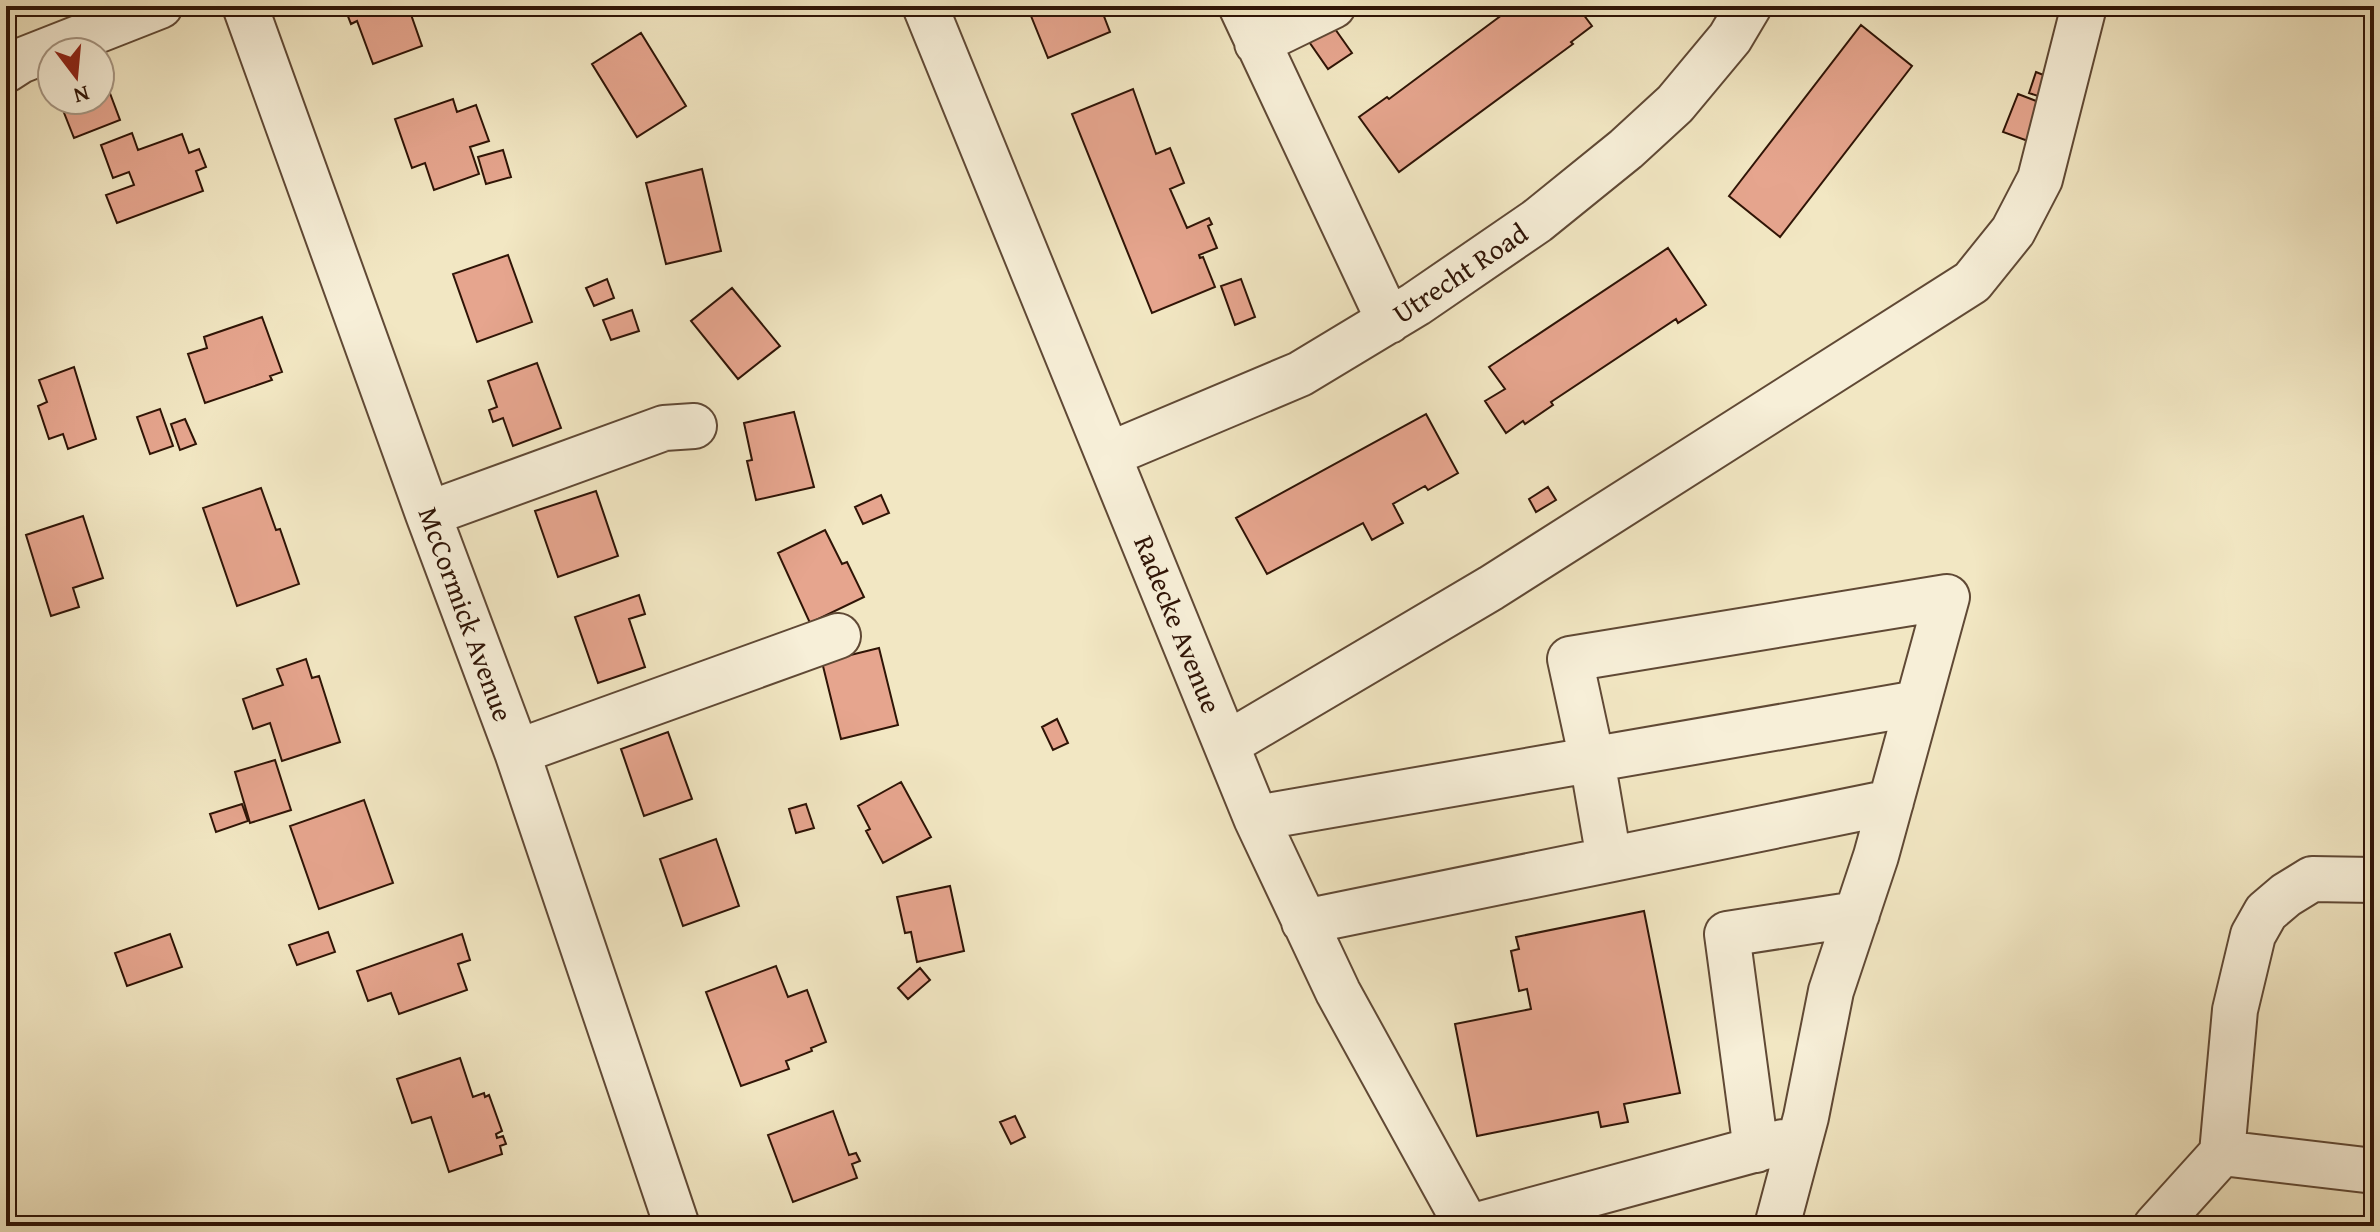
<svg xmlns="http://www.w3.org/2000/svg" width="2380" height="1232" font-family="'Gentium Book Plus',serif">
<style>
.building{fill:#e6a58e;stroke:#2f1406;stroke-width:2}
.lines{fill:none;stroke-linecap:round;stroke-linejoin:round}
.minor-casing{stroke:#604935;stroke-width:48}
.minor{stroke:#f7efd8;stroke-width:44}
.labels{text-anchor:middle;stroke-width:6;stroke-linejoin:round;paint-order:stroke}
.street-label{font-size:28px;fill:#2f1406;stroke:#f7efd8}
</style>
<rect width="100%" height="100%" fill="#f2e7c3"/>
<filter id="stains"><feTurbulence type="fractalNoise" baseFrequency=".0025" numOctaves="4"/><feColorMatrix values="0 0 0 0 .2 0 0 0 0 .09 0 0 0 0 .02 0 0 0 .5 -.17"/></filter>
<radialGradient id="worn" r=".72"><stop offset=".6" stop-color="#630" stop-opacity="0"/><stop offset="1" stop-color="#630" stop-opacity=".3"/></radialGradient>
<!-- building -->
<path class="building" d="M353 6H408L422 46 373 64 357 21 351 24 346 11 354 8Z
M1027 6H1100L1110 32 1048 58Z
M1514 6H1577L1592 26 1571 42 1573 44 1399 172 1359 117 1387 97 1389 99Z
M1328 19 1352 53 1328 69 1305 36Z
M1861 25 1912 66 1780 237 1729 196Z
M641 33 686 106 637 137 592 64Z
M2036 72 2051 78 2044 98 2029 93Z
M105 80 120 120 74 138 59 100H100V81Z
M1133 89 1156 154 1170 148 1184 183 1170 189 1187 228 1209 218 1212 224 1208 226 1217 248 1199 255 1200 258 1203 257 1215 287 1152 313 1072 114Z
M2018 94 2044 104 2028 141 2003 132Z
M453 99 457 112 476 105 489 141 470 147 479 174 434 190 425 163 412 168 395 119Z
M132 133 138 150 182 134 189 153 199 149 206 167 196 171 203 191 117 223 106 195 134 185 129 172 113 178 101 145Z
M503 150 511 177 486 184 478 157Z
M702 169 721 251 666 264 646 183Z
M1668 248 1706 305 1678 323 1676 319 1551 402 1553 405 1525 424 1523 421 1506 433 1485 401 1505 389 1489 367Z
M508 255 532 322 477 342 453 274Z
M607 279 614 298 594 306 586 288Z
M1241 279 1255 317 1235 325 1221 286Z
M732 288 780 346 738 379 691 321Z
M632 310 639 331 611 340 603 320Z
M262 317 282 372 270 376 272 380 205 403 188 354 207 348 204 337Z
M537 363 561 428 513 446 503 418 493 422 489 410 497 407 488 381Z
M74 367 96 439 68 449 63 434 49 439 38 406 47 402 39 380Z
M160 409 173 446 150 454 137 417Z
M794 412 814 487 756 500 747 461 752 460 744 423Z
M1426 414 1458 473 1428 490 1425 486 1393 504 1403 523 1372 540 1363 523 1267 574 1236 518Z
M185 419 196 444 180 450 171 424Z
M1548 487 1556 500 1536 512 1529 499Z
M261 488 276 530 280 529 299 584 237 606 203 508Z
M596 491 618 556 558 577 535 511Z
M881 495 889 513 863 524 855 507Z
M83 516 103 578 73 588 79 607 51 616 26 535Z
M825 530 842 564 847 562 864 597 810 623 778 553Z
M639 595 645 614 629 619 645 667 598 683 575 617Z
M879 648 898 725 841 739 822 662Z
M306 659 312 678 319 676 340 742 282 761 270 723 253 729 243 699 283 685 277 669Z
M1057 719 1068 743 1053 750 1042 727Z
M668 732 692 799 644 816 621 749Z
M275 760 291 810 250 823 235 772Z
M901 782 931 837 883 863 866 831 870 829 858 806Z
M364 800 393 883 319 909 290 826Z
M242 804 248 821 216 832 210 814Z
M806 804 814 828 796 833 789 809Z
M716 839 739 906 683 926 660 859Z
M950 886 964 951 917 962 911 932 905 933 897 897Z
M1644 911 1680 1093 1624 1104 1628 1122 1601 1127 1598 1112 1477 1136 1455 1024 1531 1009 1527 989 1519 991 1511 951 1519 949 1516 937Z
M328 932 335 952 297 965 289 945Z
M170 934 182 967 127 986 115 953Z
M462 934 470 960 458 964 467 990 399 1014 391 993 368 1001 357 971Z
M776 966 788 997 807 990 826 1042 811 1048 812 1051 786 1061 789 1069 741 1086 706 992Z
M920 968 930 980 908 999 898 988Z
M460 1058 473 1097 484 1093 485 1097 489 1095 502 1131 496 1134 497 1138 503 1136 506 1144 500 1146 502 1154 449 1172 431 1117 412 1123 397 1079Z
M833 1111 849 1155 856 1153 860 1161 852 1164 857 1178 793 1202 768 1135Z
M1015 1116 1025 1137 1011 1144 1000 1122Z"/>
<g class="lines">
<defs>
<path id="minor" d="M245 6 428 514 517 752 677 1226
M925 6 1256 818 1338 992 1467 1226
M1241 6 1389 321
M1257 43 1333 6
M6 70 20 61 160 6
M1108 455 1300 374 1416 304 1537 221 1626 149 1675 104 1730 38 1749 6
M428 514 664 428 694 426
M1227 744 1491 588 1972 282 2013 231 2040 179 2084 6
M517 752 838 636
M1256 818 1918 703
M1609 859 1592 760 1570 659 1947 597 1876 856 1831 991 1806 1117 1777 1226
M1304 922 1891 802
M1756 1150 1727 934 1857 914
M2222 1153 2374 1171
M1474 1226 1783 1142
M2156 1226 2222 1153 2235 1010 2253 935 2266 912 2286 895 2312 879 2374 880"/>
</defs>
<!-- minor casing -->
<use href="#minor" class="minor-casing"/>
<!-- minor -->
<use href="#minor" class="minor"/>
</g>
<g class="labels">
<!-- street labels -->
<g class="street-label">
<text transform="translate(1460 273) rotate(-34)" y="10">Utrecht Road</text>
<text transform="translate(466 614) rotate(70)" y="10">McCormick Avenue</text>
<text transform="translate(1178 624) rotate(68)" y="10">Radecke Avenue</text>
</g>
</g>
<!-- margin -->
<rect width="2380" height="1232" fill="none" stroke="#f2e7c3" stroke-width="32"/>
<rect x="8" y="8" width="2364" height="1216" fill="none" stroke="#2f1406" stroke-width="4"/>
<rect x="16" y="16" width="2348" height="1200" fill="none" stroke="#2f1406" stroke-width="2"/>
<!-- north arrow -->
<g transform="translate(76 76) rotate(164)"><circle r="38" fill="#f7efd8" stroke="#a79784" stroke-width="2"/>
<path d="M0-6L14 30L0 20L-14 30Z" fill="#8f2418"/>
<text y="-12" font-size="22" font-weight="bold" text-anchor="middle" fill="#2f1406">N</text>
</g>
<rect width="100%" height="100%" filter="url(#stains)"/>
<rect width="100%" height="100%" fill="url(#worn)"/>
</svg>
